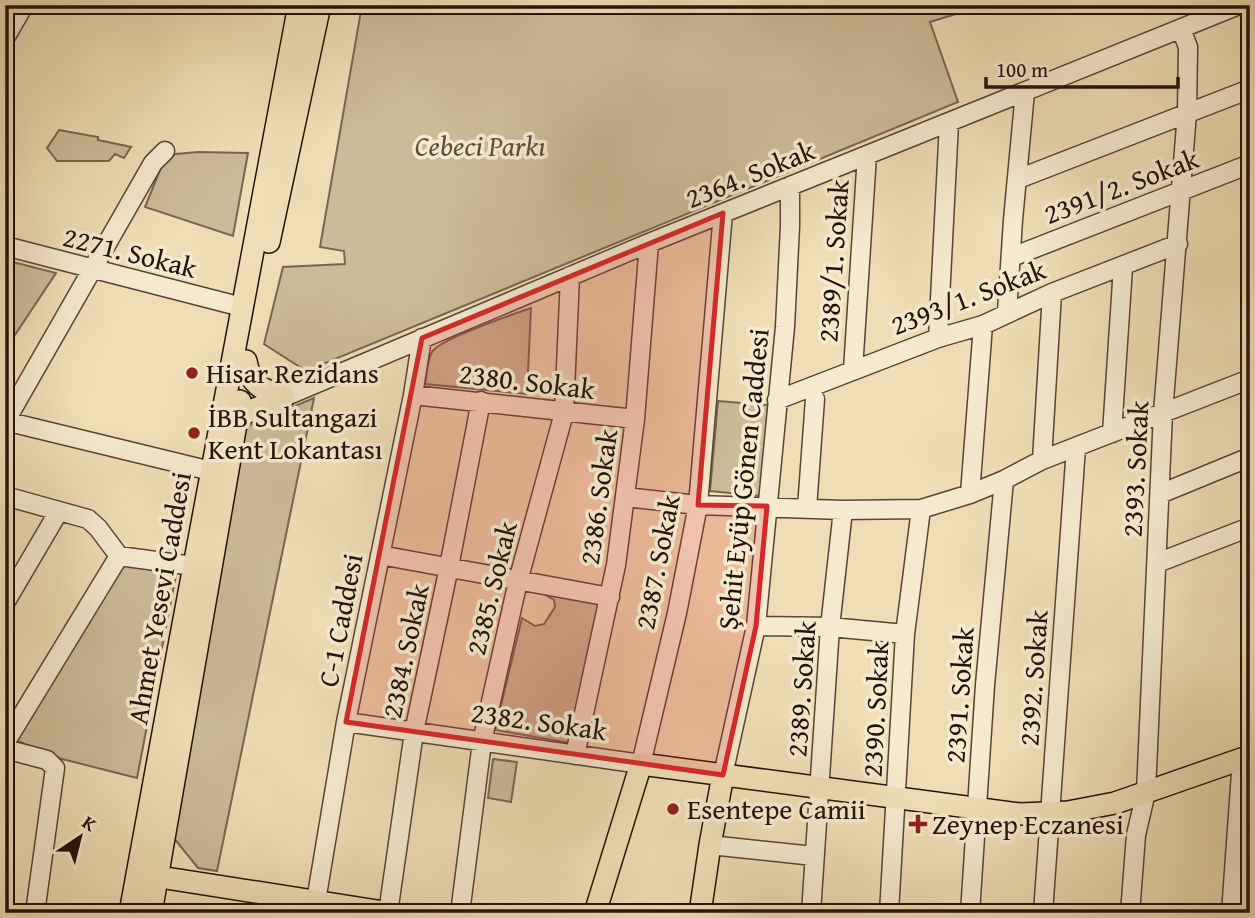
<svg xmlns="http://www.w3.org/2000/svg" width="1255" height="918" font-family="'Gentium Book Plus',serif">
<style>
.green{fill:#ccbb98;stroke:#786652;stroke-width:2}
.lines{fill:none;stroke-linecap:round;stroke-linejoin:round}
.minor-casing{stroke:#564536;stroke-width:21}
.major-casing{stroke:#23120b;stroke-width:24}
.minor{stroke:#f5eacf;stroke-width:18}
.major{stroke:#efdeb5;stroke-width:21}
.marked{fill:#d62828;fill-opacity:0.2;stroke:#d62828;stroke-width:5;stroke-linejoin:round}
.poi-dot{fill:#8f2418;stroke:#f5eacf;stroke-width:2.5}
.labels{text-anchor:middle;stroke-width:7;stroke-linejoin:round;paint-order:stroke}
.park-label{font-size:28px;font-style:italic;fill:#5e4d3c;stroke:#f5eacf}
.street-label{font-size:28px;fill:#23120b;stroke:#f5eacf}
.poi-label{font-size:28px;fill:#23120b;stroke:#f5eacf;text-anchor:start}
</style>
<rect width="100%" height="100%" fill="#efdeb5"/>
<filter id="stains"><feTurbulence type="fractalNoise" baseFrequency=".00286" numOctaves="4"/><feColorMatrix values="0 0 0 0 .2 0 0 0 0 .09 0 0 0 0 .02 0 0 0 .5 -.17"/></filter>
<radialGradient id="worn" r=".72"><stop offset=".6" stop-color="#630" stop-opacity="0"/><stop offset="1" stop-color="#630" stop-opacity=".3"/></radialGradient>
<!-- green -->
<path class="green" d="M362 5H985L930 22 958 102 306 371 264 344 283 267 345 264 344 251 320 247Z
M59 130 98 137V140L131 147 124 158 115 154 109 161H57L47 148Z
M198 152 248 153 233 236 145 207 162 165 175 154Z
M5 260 56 273 5 350Z
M531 308 527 394 425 384C427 375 427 360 432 352 439 339 514 314 531 308Z
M314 398 217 871 198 868 173 837 245 427Z
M718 401 768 405 760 496 710 491Z
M124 564 176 575 137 778 62 759 15 740Z
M539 591 596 603 601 608 570 743 495 730 522 618 535 626 544 624 555 607 554 600Z
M493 759 517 762 511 802 488 798Z"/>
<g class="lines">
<defs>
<path id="minor" d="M5 38 24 5
M1018 179 1250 89
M5 246 242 307
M1012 257 1250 164
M1007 312 1013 220 1025 92
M938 338 949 123
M853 370 867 155
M413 395 635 419
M284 397 649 243 1239 5
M777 400 938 338 983 325 1052 293 1178 244
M5 421 211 471
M5 422 153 163 165 151
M1112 433 1123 267
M1042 460 1052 293
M970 494 983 325
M1160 494 1250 457
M5 496 88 519 98 528 119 556 193 566
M625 497 698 505 843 510 921 509 970 494 1004 480 1042 460 1250 379
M807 508 815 399
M380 555 610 597
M1157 563 1250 527
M5 603 59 511
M756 626 830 627 905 634
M346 722 641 764 677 613 698 505 723 213
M5 743 119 556
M5 749 47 760 55 768 35 913
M575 755 616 565 635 419 649 243
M723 775 756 626 785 327 790 226V186
M710 845 814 856
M1231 908 1250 901
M314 913 346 722 413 395 422 338
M388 913 414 732 449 567 481 401
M460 913 482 742 518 581 564 413 570 276
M811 913 830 627 843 510
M889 913 905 634 921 509
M970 913 985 685 1004 480
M1043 913 1076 447
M1130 913 1136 835 1146 792 1163 413 1187 113 1188 47 1181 29
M1231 913 1242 759"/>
<path id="major" d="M269 242 320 5
M246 361C251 386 261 389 284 397
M226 421 284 397
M147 875 390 913
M130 913C185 610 242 307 299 5
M151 913 240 401
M595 913 641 764 1020 814 1068 812 1115 803 1250 756
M700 913 710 845 723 775"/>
</defs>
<!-- minor casing -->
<use href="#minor" class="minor-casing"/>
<!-- major casing -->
<use href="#major" class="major-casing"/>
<!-- minor -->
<use href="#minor" class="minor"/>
<!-- major -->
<use href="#major" class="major"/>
</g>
<!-- marked area -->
<path class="marked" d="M723 213 698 505 767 506 756 626 723 775 346 722 422 338Z"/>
<!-- markers -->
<g class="poi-dot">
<circle cx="192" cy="373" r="7"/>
<circle cx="194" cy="433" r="7"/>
<circle cx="673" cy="809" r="7"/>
<path d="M914.5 813.5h7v7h7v7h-7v7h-7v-7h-7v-7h7z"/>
</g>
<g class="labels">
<!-- park labels -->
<g class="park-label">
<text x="480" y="156">Cebeci Parkı</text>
</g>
<!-- street labels -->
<g class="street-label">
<text transform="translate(750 174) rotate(-22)" y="10">2364. Sokak</text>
<text transform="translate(1121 186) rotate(-21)" y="10">2391/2. Sokak</text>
<text transform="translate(130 252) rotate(14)" y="10">2271. Sokak</text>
<text transform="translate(833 261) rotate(-86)" y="10">2389/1. Sokak</text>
<text transform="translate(968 297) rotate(-21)" y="10">2393/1. Sokak</text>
<text transform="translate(527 381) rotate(7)" y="10">2380. Sokak</text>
<text transform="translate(1135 469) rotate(-87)" y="10">2393. Sokak</text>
<text transform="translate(743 479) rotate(-84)" y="10">Şehit Eyüp Gönen Caddesi</text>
<text transform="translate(598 497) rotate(-82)" y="10">2386. Sokak</text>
<text transform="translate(657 562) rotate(-79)" y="10">2387. Sokak</text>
<text transform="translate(491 588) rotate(-76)" y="10">2385. Sokak</text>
<text transform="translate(159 598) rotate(-80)" y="10">Ahmet Yesevi Caddesi</text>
<text transform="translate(340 620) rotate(-79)" y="10">C-1 Caddesi</text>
<text transform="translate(405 651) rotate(-78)" y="10">2384. Sokak</text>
<text transform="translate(1033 678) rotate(-86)" y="10">2392. Sokak</text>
<text transform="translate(801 689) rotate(-86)" y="10">2389. Sokak</text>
<text transform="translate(959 695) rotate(-86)" y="10">2391. Sokak</text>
<text transform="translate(875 709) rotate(-87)" y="10">2390. Sokak</text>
<text transform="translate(539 721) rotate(8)" y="10">2382. Sokak</text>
</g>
<!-- poi labels -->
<g class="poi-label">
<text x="206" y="383">Hisar Rezidans</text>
<text x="208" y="427">İBB Sultangazi<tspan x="208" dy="32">Kent Lokantası</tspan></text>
<text x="687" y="819">Esentepe Camii</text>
<text x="932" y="834">Zeynep Eczanesi</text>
</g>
</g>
<!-- margin -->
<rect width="1255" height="918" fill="none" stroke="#efdeb5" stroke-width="28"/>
<rect x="7" y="7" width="1241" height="904" fill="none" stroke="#23120b" stroke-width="3.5"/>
<rect x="14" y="14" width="1227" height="890" fill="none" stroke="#23120b" stroke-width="2"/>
<!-- north arrow -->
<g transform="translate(80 837) rotate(35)" stroke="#f5eacf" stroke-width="5" paint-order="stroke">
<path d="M0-5L12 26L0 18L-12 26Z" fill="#23120b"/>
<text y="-10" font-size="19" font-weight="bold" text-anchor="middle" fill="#23120b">K</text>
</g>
<!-- scale -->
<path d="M986 77v10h192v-10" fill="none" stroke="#23120b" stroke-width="3.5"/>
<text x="996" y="77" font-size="21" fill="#23120b" stroke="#f5eacf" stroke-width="5" paint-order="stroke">100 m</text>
<rect width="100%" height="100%" filter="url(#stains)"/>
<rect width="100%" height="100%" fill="url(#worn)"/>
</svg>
